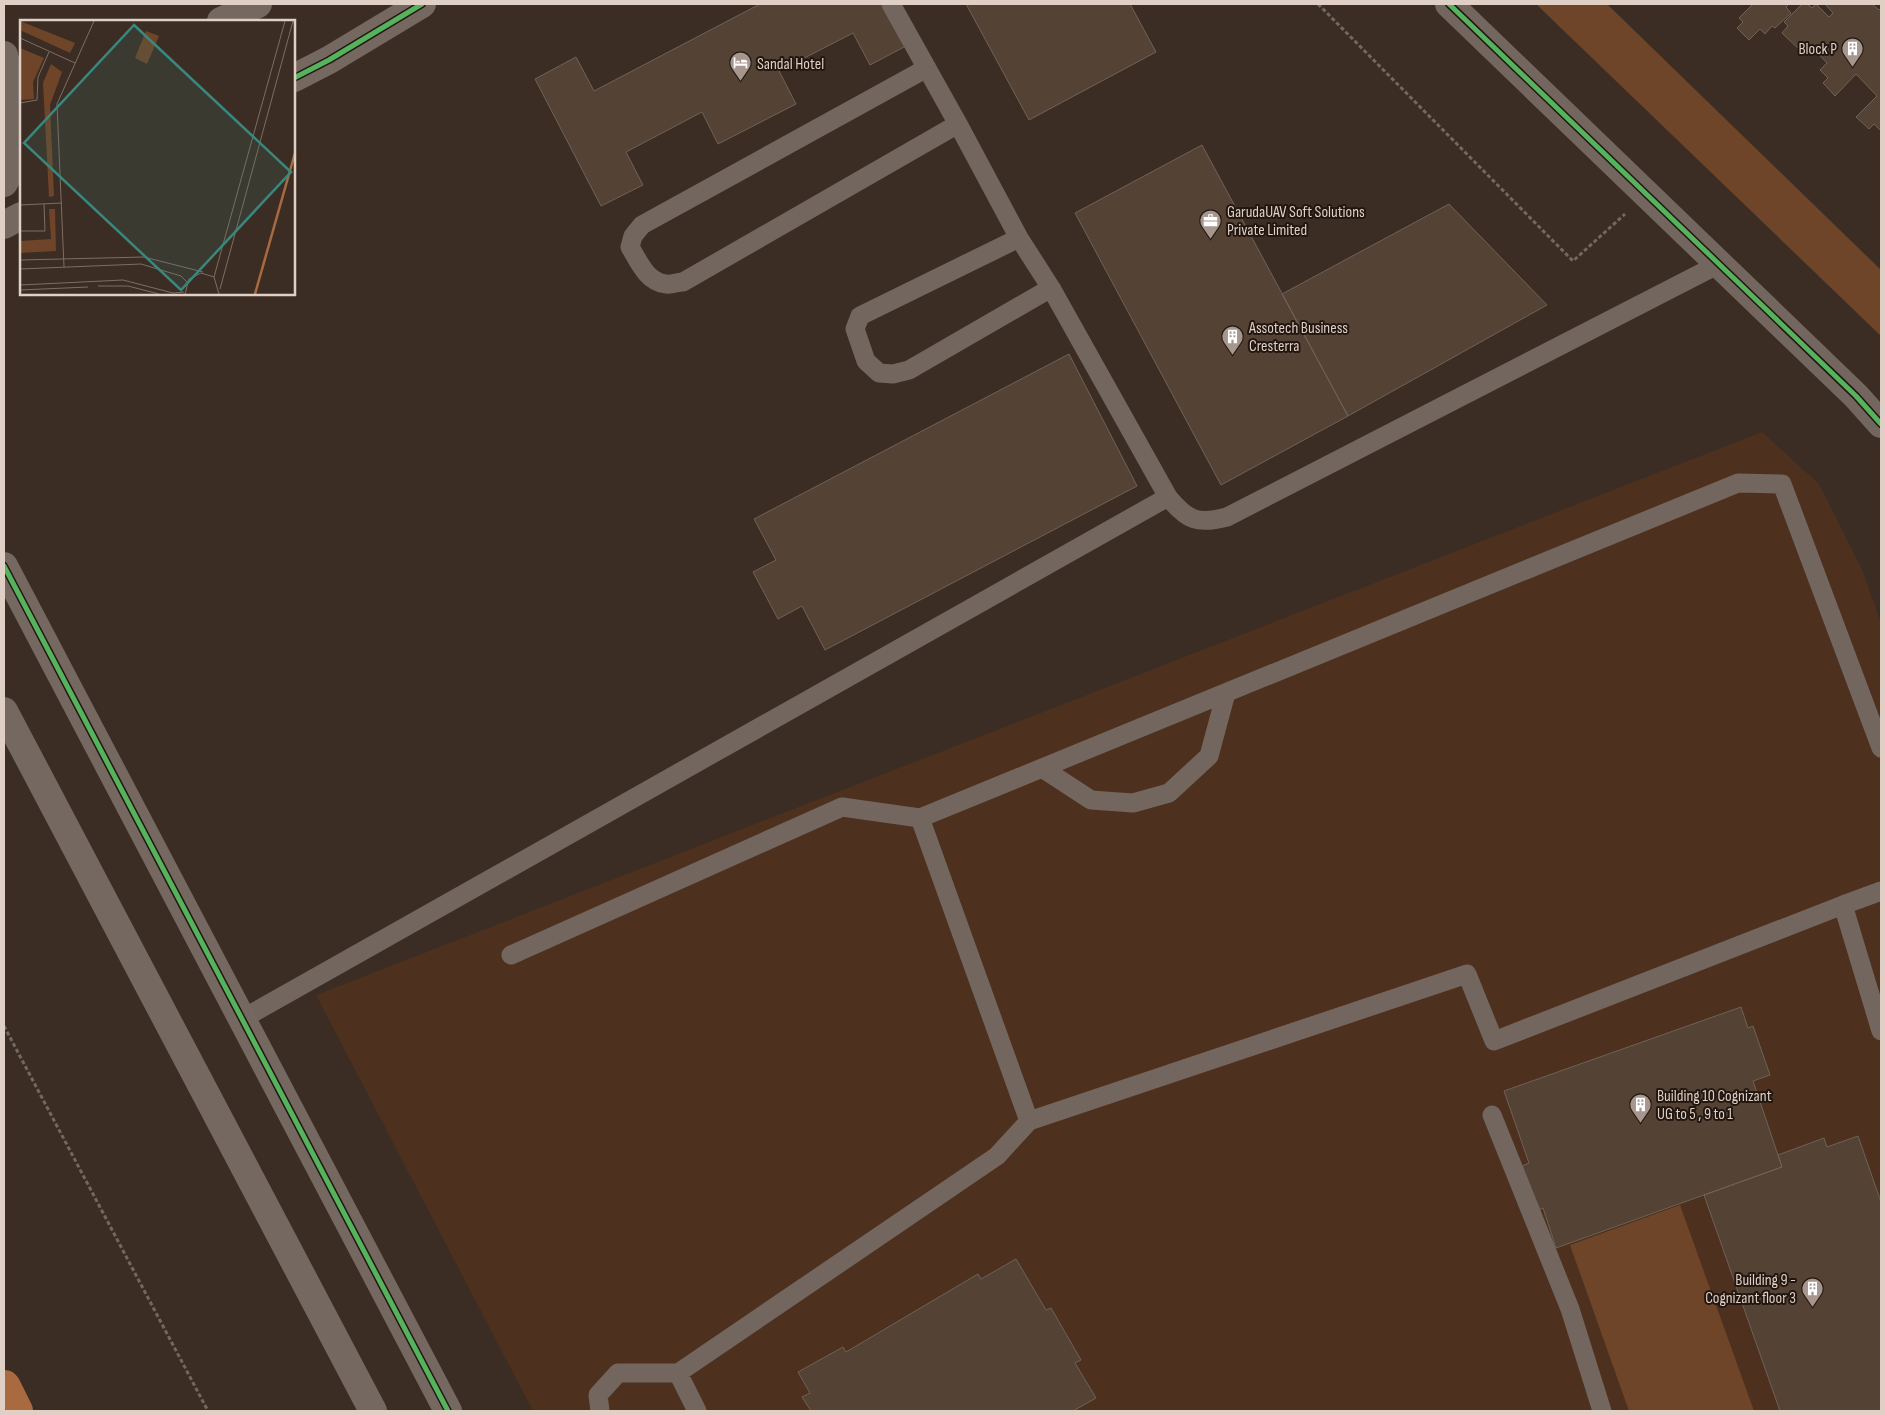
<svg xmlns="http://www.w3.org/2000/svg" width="1885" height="1415" font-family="'Sofia Sans Condensed',sans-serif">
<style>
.built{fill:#4d301d}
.green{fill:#6f4529}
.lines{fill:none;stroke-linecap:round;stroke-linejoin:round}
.canal{stroke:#a96a3f;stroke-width:34}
.building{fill:#544234;stroke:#6e625a}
.path{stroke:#726861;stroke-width:3;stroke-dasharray:4 2.5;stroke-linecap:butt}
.lane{stroke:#72665f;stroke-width:19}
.street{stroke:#72665f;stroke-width:28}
.secondary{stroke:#756860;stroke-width:28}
.cycleway-casing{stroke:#221710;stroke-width:8}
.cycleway{stroke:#56b35d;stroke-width:5}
.labels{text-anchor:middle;stroke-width:4;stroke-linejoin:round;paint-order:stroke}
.poi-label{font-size:16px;fill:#dfcfc5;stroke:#221710;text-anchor:start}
.inset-river{fill:none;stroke:#a96a3f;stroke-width:2.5}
.inset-road{fill:none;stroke:#7d6e64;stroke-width:1}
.view{fill:#39887f;fill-opacity:0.15;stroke:#39887f;stroke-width:2.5}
.inset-edge{fill:none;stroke:#dfcfc5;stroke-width:2.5}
</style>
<rect width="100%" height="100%" fill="#3b2d24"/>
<!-- built -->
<path class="built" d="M1762 432 1819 484 1863 572 1881 623V1411H533L316 995Z"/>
<!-- green -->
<path class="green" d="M1536 4H1607L1881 270V336Z
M1680 1205 1754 1411H1629L1570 1245Z"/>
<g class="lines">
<!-- canal -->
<path class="canal" d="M4 1387 16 1411"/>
</g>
<!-- building -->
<path class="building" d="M760 4H884L906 46 870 65 853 33 779 71 796 104 718 144 702 112 626 152 643 185 601 206 535 79 576 57 594 91Z
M966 4H1130L1156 52 1029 120Z
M1753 4H1789L1786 7 1791 13 1775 28 1772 26 1765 34 1760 29 1749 40 1737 28 1743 22 1739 18Z
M1802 4H1807L1812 8 1816 4 1829 17 1833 13 1825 4H1872L1879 10 1881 8V131L1874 124 1869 129 1856 117 1877 96 1856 74 1835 96 1823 83 1828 78 1820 70 1827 63 1809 44 1802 52 1782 33 1788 26 1784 22Z
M1202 145 1348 416 1221 485 1075 213Z
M1449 204 1547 305 1348 416 1282 294Z
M1069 354 1137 486 825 650 802 606 778 619 753 572 776 560 754 519Z
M1741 1007 1748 1028 1753 1026 1770 1075 1753 1081 1782 1167 1556 1248 1543 1208 1536 1211 1520 1167 1529 1163 1504 1091Z
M1858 1136 1881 1202V1411H1780L1704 1195 1782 1167 1778 1155 1824 1138 1827 1147Z
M1016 1259 1046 1310 1051 1308 1081 1360 1075 1363 1096 1398 1073 1411H811L802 1397 810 1393 798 1372 843 1347 846 1352 978 1274 981 1279Z"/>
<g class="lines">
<!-- path -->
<path class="path" d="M1318 4 1573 261 1625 214
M4 1026 208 1411"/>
<!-- lane -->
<path class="lane" d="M891 4 958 124 1019 238 1051 288 1168 497C1187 520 1197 525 1227 517L1719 264
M927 68 642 225 633 236 630 247C639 262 647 282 666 284 671 285 678 282 683 282L958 124
M1019 238 860 316 855 329 866 361 879 373 893 374 909 370 1051 288
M1042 768 1091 800 1133 803 1169 793 1209 756 1226 693
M1881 891 1843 905 1881 1031
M511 955 842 807 920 818
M242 1019 1168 497
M1492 1115 1570 1309 1602 1411
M1029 1121 920 818 1738 483 1782 484 1881 748
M600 1411 598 1395 618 1373H678
M697 1411 678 1373 997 1156 1029 1121 1467 974 1494 1041 1843 905"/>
<!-- street -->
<path class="street" d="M1449 4 1856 396 1881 424"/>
<!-- secondary -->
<path class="secondary" d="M221 21 258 4
M4 55 18 114 9 174 4 183
M294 78 329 60 422 4
M4 225 21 216
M4 566 448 1411
M4 711 373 1411"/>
<defs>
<path id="cycleway" d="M1449 4 1856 396 1881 424
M294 78 329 60 422 4
M4 566 448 1411"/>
</defs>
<!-- cycleway casing -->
<use href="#cycleway" class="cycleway-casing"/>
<!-- cycleway -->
<use href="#cycleway" class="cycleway"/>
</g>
<!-- icons -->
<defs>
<symbol id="building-pin" viewBox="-11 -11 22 30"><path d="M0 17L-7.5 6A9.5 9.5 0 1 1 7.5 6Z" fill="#a6968d" stroke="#221710"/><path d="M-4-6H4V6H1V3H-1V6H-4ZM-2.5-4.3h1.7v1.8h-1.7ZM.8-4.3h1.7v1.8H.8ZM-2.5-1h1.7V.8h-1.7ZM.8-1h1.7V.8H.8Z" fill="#fff"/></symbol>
<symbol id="hotel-pin" viewBox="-11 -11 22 30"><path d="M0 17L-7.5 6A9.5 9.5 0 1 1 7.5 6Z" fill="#a6968d" stroke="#221710"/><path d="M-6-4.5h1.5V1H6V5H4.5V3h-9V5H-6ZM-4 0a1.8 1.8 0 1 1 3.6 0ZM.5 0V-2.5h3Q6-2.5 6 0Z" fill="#fff"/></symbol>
<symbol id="office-pin" viewBox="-11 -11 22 30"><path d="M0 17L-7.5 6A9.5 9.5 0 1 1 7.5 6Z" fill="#a6968d" stroke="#221710"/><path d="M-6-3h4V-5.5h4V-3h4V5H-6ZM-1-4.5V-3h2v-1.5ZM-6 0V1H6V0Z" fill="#fff"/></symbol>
</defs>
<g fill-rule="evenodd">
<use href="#building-pin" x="1840" y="36" width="25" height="34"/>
<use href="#hotel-pin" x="728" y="50" width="25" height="34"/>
<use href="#office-pin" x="1198" y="208" width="25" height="34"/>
<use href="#building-pin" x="1220" y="324" width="25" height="34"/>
<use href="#building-pin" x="1628" y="1092" width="25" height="34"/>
<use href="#building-pin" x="1800" y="1276" width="25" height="34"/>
</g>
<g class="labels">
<!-- poi labels -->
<g class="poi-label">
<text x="1837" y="54" text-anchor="end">Block P</text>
<text x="757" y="69">Sandal Hotel</text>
<text x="1227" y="217">GarudaUAV Soft Solutions<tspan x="1227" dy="18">Private Limited</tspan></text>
<text x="1249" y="333">Assotech Business<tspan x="1249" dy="18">Cresterra</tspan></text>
<text x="1657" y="1101">Building 10 Cognizant<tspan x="1657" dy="18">UG to 5 , 9 to 1</tspan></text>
<text x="1796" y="1285" text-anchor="end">Building 9 -<tspan x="1796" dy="18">Cognizant floor 3</tspan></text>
</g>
</g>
<!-- overview -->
<g transform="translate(20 20)">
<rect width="275" height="275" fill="#3b2d24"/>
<path d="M0 1 55 23 50 33 0 10ZM126 11 139 16 127 44 115 38ZM0 28 24 38 13 62 14 79 0 80ZM31 44 42 52 30 85 34 176 29 177 23 63ZM29 189H35L36 231 0 233V221L31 219Z" fill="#6f4529"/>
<path class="inset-river" d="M235 274 275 133"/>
<path class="inset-road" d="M0 18 55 43M0 83 17 80 18 57 29 32M0 185 42 183M0 211H25L24 184M0 240 124 237 183 252M44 247 37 84 74 1M0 249 121 244 161 256 167 262M194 257 265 1M0 265 103 260 153 273 164 272M78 266H108L139 274M200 269 273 1M0 270 68 267M165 274 169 259 181 253 194 257 199 274"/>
<path class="view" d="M114 5 271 152 161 270 4 123Z"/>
<rect width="275" height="275" class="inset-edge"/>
</g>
<!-- border -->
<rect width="1885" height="1415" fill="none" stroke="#dfcfc5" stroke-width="10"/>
</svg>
